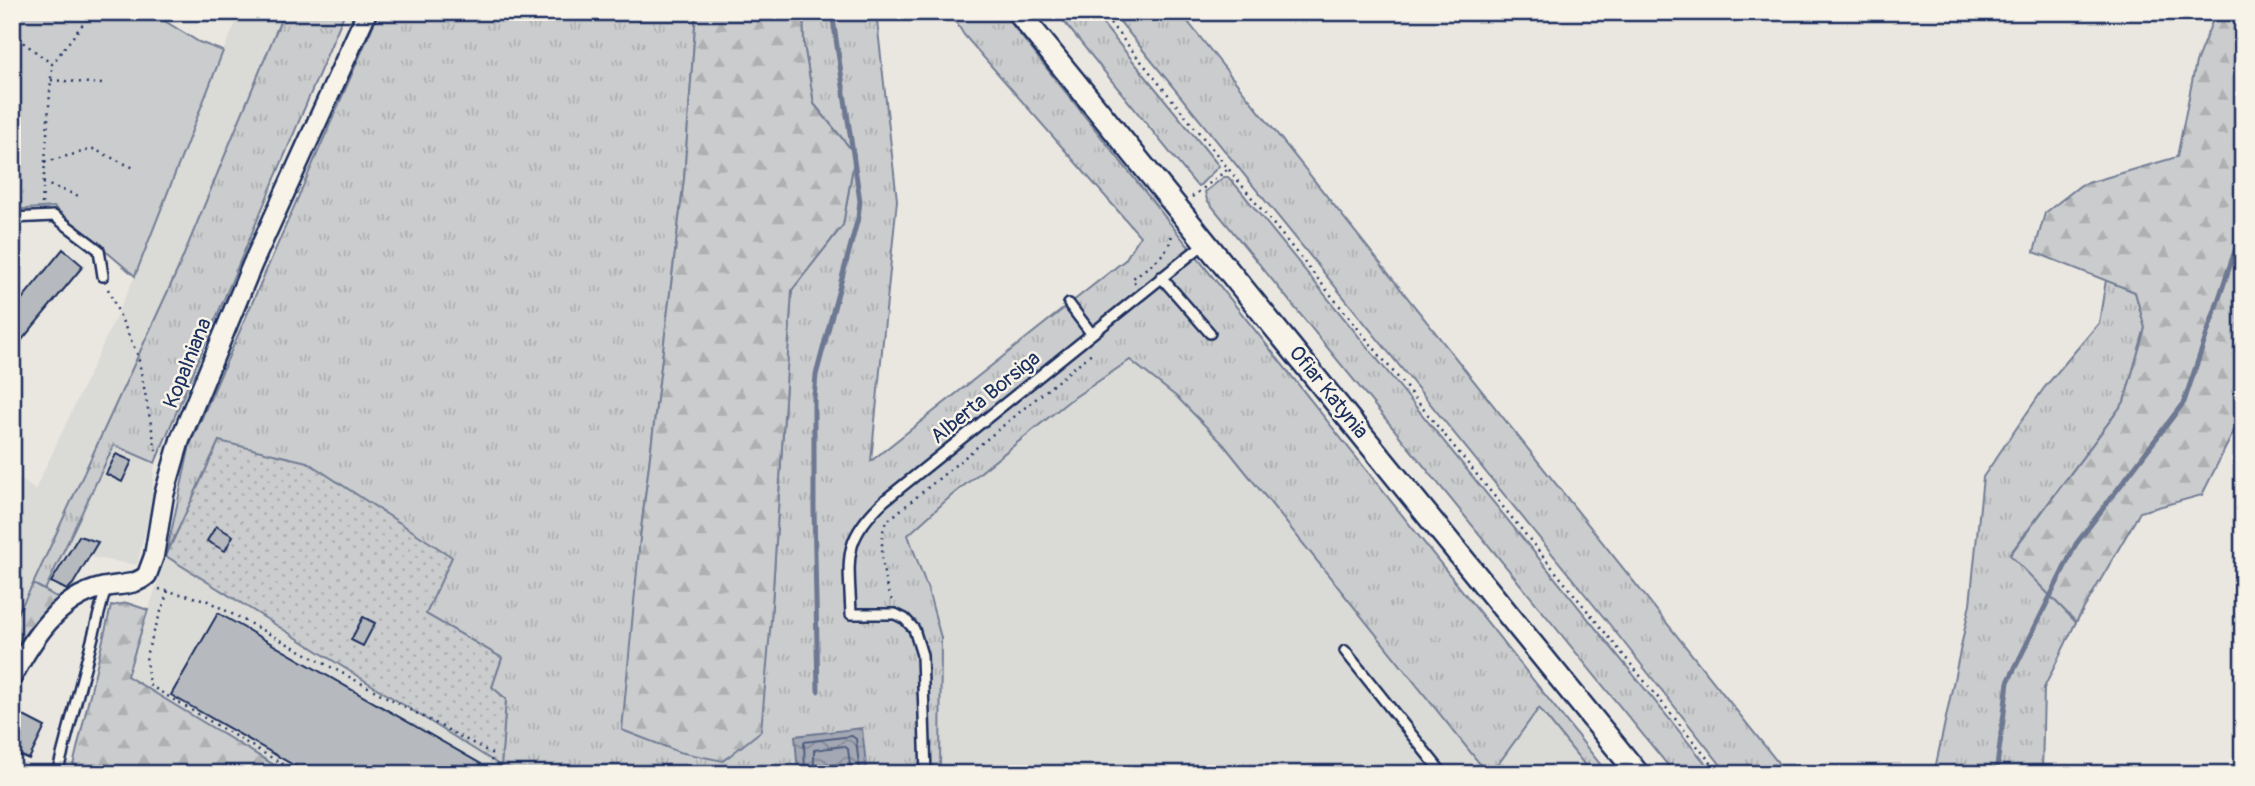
<svg xmlns="http://www.w3.org/2000/svg" width="2255" height="786" font-family="Pangolin,sans-serif">
<style>
.built{fill:#dadad6}
.grass{fill:url(#grass-tufts);stroke:#737e96;stroke-width:2}
.forest{fill:url(#forest-firs);stroke:#737e96;stroke-width:2}
.park{fill:#cbcccd;stroke:#737e96;stroke-width:2}
.garden{fill:url(#garden-dots);stroke:#737e96;stroke-width:2}
.water{fill:url(#water-waves);stroke:#6d7892;stroke-width:2}
.lines{fill:none;stroke-linecap:round;stroke-linejoin:round}
.shore{stroke:#515f80;stroke-width:2}
.stream{stroke:#6d7892;stroke-width:5}
.building{fill:#b6babf;stroke:#1b2f5e;stroke-width:2}
.service-casing{stroke:#1b2f5e;stroke-width:14}
.minor-casing{stroke:#1b2f5e;stroke-width:23}
.tertiary-casing{stroke:#1b2f5e;stroke-width:26}
.path{stroke:#1b2f5e;stroke-width:2.5;stroke-dasharray:2 5;stroke-linecap:butt}
.service{stroke:#f7f3e8;stroke-width:9}
.minor{stroke:#f7f3e8;stroke-width:18}
.tertiary{stroke:#f7f3e8;stroke-width:21}
.labels{text-anchor:middle;stroke-width:5;stroke-linejoin:round;paint-order:stroke}
.street-label{font-size:21px;fill:#1b2f5e;stroke:#f7f3e8}
</style>
<defs>
<pattern id="grass-tufts" width="24" height="20" patternUnits="userSpaceOnUse" patternTransform="scale(1.75)"><rect width="24" height="20" fill="#cbcccd"/><path d="M3 7l-1-3M5 7V3M7 7l1-3M15 17l-1-3M17 17v-4M19 17l1-3" fill="none" stroke="#aeb0b2"/></pattern>
<pattern id="forest-firs" width="22" height="20" patternUnits="userSpaceOnUse" patternTransform="scale(1.75)"><rect width="22" height="20" fill="#cbcccd"/><path d="M5 1l3.5 6h-7zM16 11l3.5 6h-7z" fill="#aeb0b2"/></pattern>
<pattern id="garden-dots" width="8" height="8" patternUnits="userSpaceOnUse" patternTransform="scale(1.75)"><rect width="8" height="8" fill="#cbcccd"/><path d="M2 2h.1M6 6h.1" fill="none" stroke="#aeb0b2" stroke-width="1.8" stroke-linecap="round"/></pattern>
<pattern id="water-waves" width="16" height="10" patternUnits="userSpaceOnUse" patternTransform="scale(1.75)"><rect width="16" height="10" fill="#a3a8b4"/><path d="M0 5q4-4 8 0t8 0" fill="none" stroke="#848996"/></pattern>
</defs>
<rect width="100%" height="100%" fill="#eae7e0"/>
<filter id="ink" filterUnits="userSpaceOnUse"><feTurbulence type="fractalNoise" baseFrequency=".0143" numOctaves="2"/><feDisplacementMap in="SourceGraphic" scale="14" xChannelSelector="R" yChannelSelector="G"/><feConvolveMatrix kernelMatrix="1 2 1 2 8 2 1 2 1" color-interpolation-filters="sRGB"/></filter>
<g filter="url(#ink)">
<!-- built -->
<path class="built" d="M241 12H284L178 269 78 489 12 624V473L35 490 135 276 223 51Z
M1130 360 1178 398 1224 445 1488 774H940L941 638 908 535 951 496 1069 401Z
M114 445 155 463 149 515 137 565 90 557 75 585 68 594 60 599 45 590Z
M166 556 511 772 510 774H289L127 676Z
M1539 707 1592 774H1491Z"/>
<!-- grass -->
<path class="grass" d="M284 12H345L155 463 114 445 45 590 33 584 178 269Z
M379 12H696L684 179 640 538 771 620 792 290 843 225 855 154 814 104 804 45 803 12H876L897 200 871 461 1125 260 1140 236 964 35 950 12H1002L1608 774H1592L1539 708 1491 774H1488L1224 445 1178 398 1130 360 1069 401 951 496 908 535 928 590 941 638 940 774H510L511 772 501 766 506 699 492 687 502 658 426 614 219 441 166 556 190 445Z
M1056 12H1093L1219 166 1199 186 1196 185Z
M1112 12H1180L1787 774H1728L1610 625Z
M1224 177H1228L1239 189 1714 774H1675L1207 200 1205 192Z
M2106 280 2135 292 2145 328 2124 402 2010 554 2076 622 2044 688 2042 774H1934L1970 604 1983 477 2044 388 2099 323Z"/>
<!-- forest -->
<path class="forest" d="M696 12H803L804 45 814 104 855 154 843 225 792 290 771 620 761 731 723 761 679 752 622 730 640 538 684 179Z
M2216 12H2243V413L2202 495 2140 512 2076 622 2010 555 2124 402 2145 328 2135 292 2034 252 2045 213 2081 185 2177 157 2196 62Z
M33 584 60 599C39 614 26 631 12 653V624Z
M127 603 148 610 127 676 289 774H71L111 606Z"/>
<!-- park -->
<path class="park" d="M12 12H150L199 42 223 51 135 276 54 207 12 210Z"/>
<!-- garden -->
<path class="garden" d="M219 441 307 462 452 557 426 614 502 658 492 687 506 699 501 766 166 556Z"/>
<!-- water -->
<path class="water" d="M862 728 867 774H798L795 736Z"/>
<g class="lines">
<!-- shore -->
<path class="shore" d="M805 774 804 742 852 736 856 739 860 774
M814 774V750L844 746 848 749 851 774"/>
<!-- stream -->
<path class="stream" d="M818 691 814 509V398L816 375 858 218 860 201 832 12
M1996 774 2008 682 2076 544 2184 402 2243 227"/>
</g>
<!-- building -->
<path class="building" d="M63 249 83 266 12 352V311Z
M116 454 132 461 122 482 106 474Z
M216 526 233 536 225 551 207 541Z
M79 536 98 542 73 584 67 590 51 582Z
M218 613 481 764 476 774H309L171 695Z
M363 617 375 623 363 646 351 640Z
M12 710 45 727 29 759 12 752Z"/>
<g class="lines">
<defs>
<path id="service" d="M12 218 54 216 99 250 103 276
M1161 277 1210 333
M1069 304 1091 333
M1345 651 1443 774
M57 774 106 587
M926 774 922 655 914 629 905 619 895 614H851C849 558 841 541 885 500L1205 243"/>
<path id="minor" d="M12 677C32 640 58 598 101 588 117 584 136 586 147 575L154 556 164 495 180 440 252 265 367 12"/>
<path id="tertiary" d="M1018 12 1638 774"/>
</defs>
<!-- service casing -->
<use href="#service" class="service-casing"/>
<!-- minor casing -->
<use href="#minor" class="minor-casing"/>
<!-- tertiary casing -->
<use href="#tertiary" class="tertiary-casing"/>
<!-- path -->
<path class="path" d="M1101 12 1720 774
M12 34 52 64 92 12
M51 80 103 84
M45 162 93 149 134 168
M43 183 79 196
M1192 197 1228 169
M42 204 52 64
M1135 283 1132 279C1148 266 1172 254 1172 231
M108 289 138 356 157 456
M159 589 206 600 491 753 492 774
M168 591 146 655 149 685 299 774
M892 600C883 588 878 536 886 522L1094 351"/>
<!-- service -->
<use href="#service" class="service"/>
<!-- minor -->
<use href="#minor" class="minor"/>
<!-- tertiary -->
<use href="#tertiary" class="tertiary"/>
</g>
</g>
<g class="labels">
<!-- street labels -->
<g class="street-label">
<text transform="translate(187 363) rotate(-68)" y="7">Kopalniana</text>
<text transform="translate(1329 392) rotate(51)" y="7">Ofiar Katynia</text>
<text transform="translate(985 397) rotate(-39)" y="7">Alberta Borsiga</text>
</g>
</g>
<!-- margin -->
<rect width="2255" height="786" fill="none" stroke="#f7f3e8" stroke-width="42"/>
<rect x="21" y="21" width="2213" height="744" fill="none" stroke="#1b2f5e" stroke-width="2.5" filter="url(#ink)"/>
</svg>
